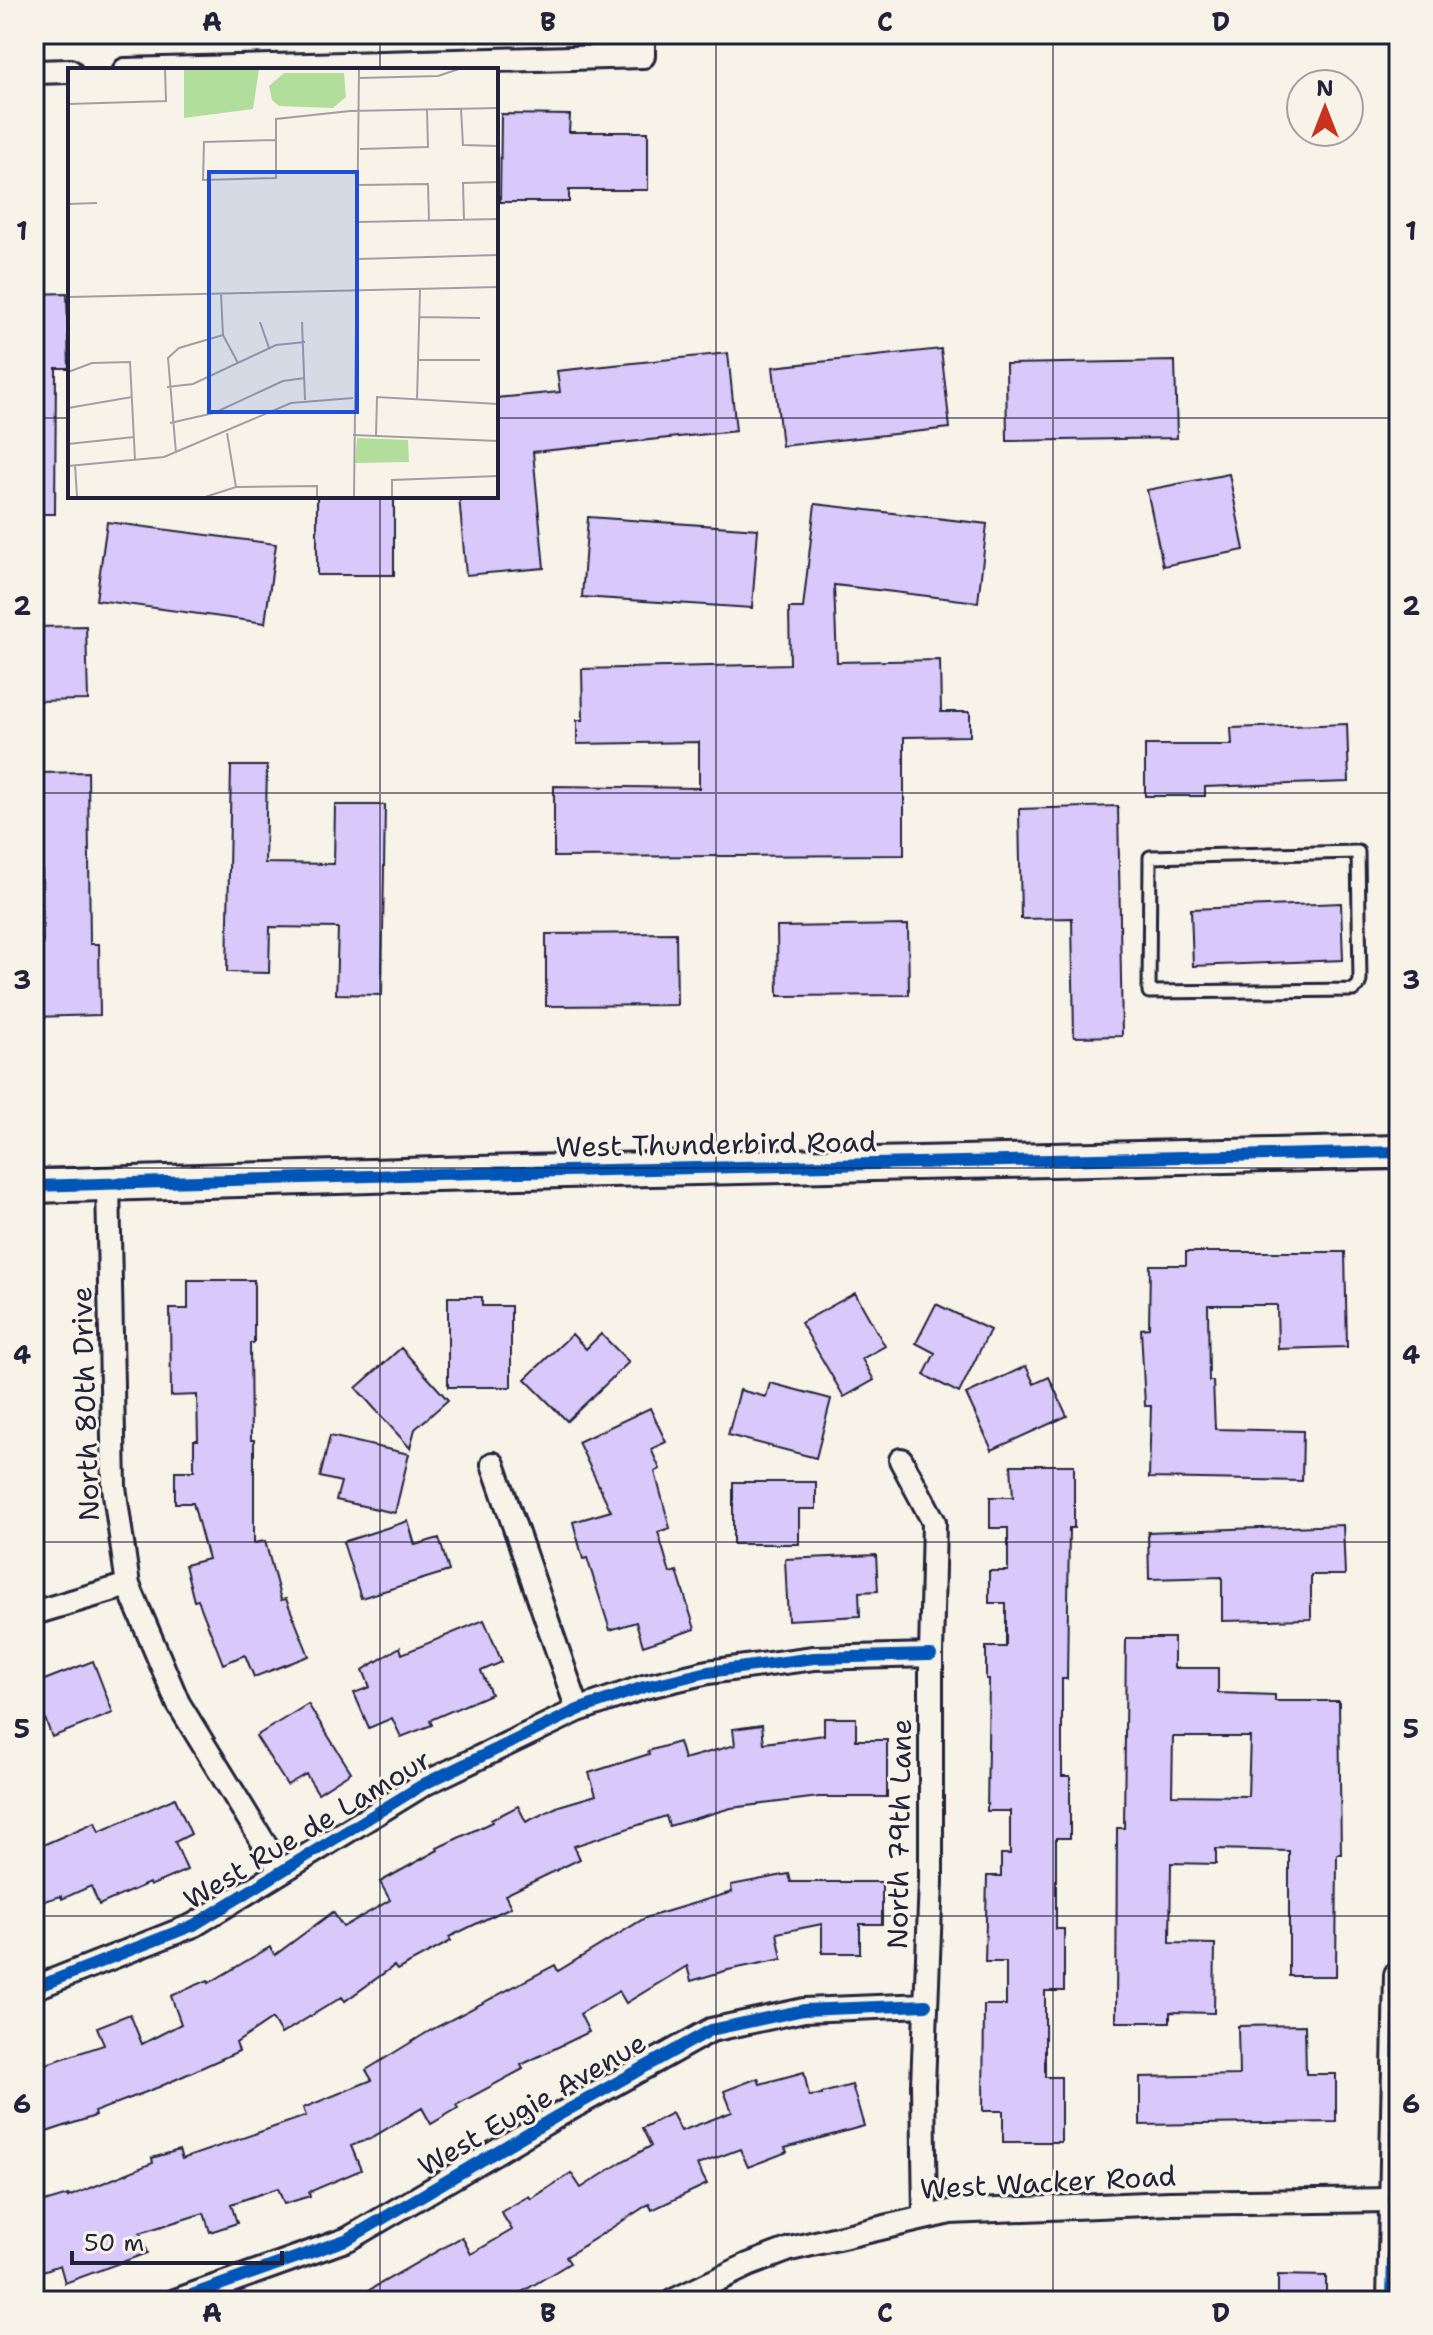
<svg xmlns="http://www.w3.org/2000/svg" width="1433" height="2335" font-family="'Shantell Sans',sans-serif">
<style>
.building{fill:#d9c8fa;stroke:#22223b;stroke-width:2;fill-rule:evenodd}
.lines{fill:none;stroke-linecap:round;stroke-linejoin:round}
.service-casing{stroke:#22223b;stroke-width:17}
.minor-casing{stroke:#22223b;stroke-width:28}
.tertiary-casing{stroke:#22223b;stroke-width:34}
.secondary-casing{stroke:#22223b;stroke-width:38}
.service{stroke:#f7f3e8;stroke-width:11}
.minor{stroke:#f7f3e8;stroke-width:22}
.tertiary{stroke:#f7f3e8;stroke-width:28}
.secondary{stroke:#f7f3e8;stroke-width:32}
.cycleway-casing{stroke:#f7f3e8;stroke-width:17}
.cycleway{stroke:#0057b8;stroke-width:12}
.grid{fill:none;stroke:#22223b;stroke-width:2;stroke-opacity:0.55}
.labels{text-anchor:middle;stroke-width:6;stroke-linejoin:round;paint-order:stroke}
.street-label{font-size:28px;fill:#22223b;stroke:#f7f3e8}
.inset-road{fill:none;stroke:#a29fa3;stroke-width:2}
.view{fill:#1d4ed8;fill-opacity:0.15;stroke:#1d4ed8;stroke-width:4}
.inset-edge{fill:none;stroke:#22223b;stroke-width:4}
.neatline{fill:none;stroke:#22223b;stroke-width:3}
.grid-label{font-size:26px;text-anchor:middle;font-weight:bold;fill:#22223b}
</style>
<rect width="100%" height="100%" fill="#f7f3e8"/>
<filter id="ink" filterUnits="userSpaceOnUse"><feTurbulence type="fractalNoise" baseFrequency=".0125" numOctaves="2"/><feDisplacementMap in="SourceGraphic" scale="16" xChannelSelector="R" yChannelSelector="G"/><feConvolveMatrix kernelMatrix="1 2 1 2 8 2 1 2 1" color-interpolation-filters="sRGB"/></filter>
<g filter="url(#ink)">
<!-- building -->
<path class="building" d="M501 114 570 115 569 132H648V190H569V202H500Z
M67 293 69 368H56L55 514H34V294Z
M941 349 950 428 782 446 773 367Z
M728 353 736 431 533 452 544 568 466 575 459 496H496V398L560 392 557 371Z
M1175 361 1177 438 1007 441 1006 364Z
M1229 474 1244 550 1163 566 1147 490Z
M317 496H394V575H317Z
M815 504 987 524 978 602 834 585 837 662 940 660 941 712H970V736L904 737V855L554 857V786L699 788V742L577 744V720H583L582 669 790 664 789 608H803Z
M588 517 758 529 752 608 582 597Z
M107 522 276 544 265 623 96 600Z
M86 626 88 700 34 701V627Z
M1347 724 1349 782 1205 787V796H1145V745H1232L1231 728Z
M231 766H267L265 863 334 864 335 805H385L382 995 336 994 338 928 270 927 269 973 227 972Z
M88 772 90 944H99L100 1015 34 1017V945H43L41 773Z
M1118 806 1122 1036 1074 1037 1072 918 1021 919 1019 809Z
M1341 903 1343 960 1193 966 1191 909Z
M908 925 909 995 778 996 777 927Z
M676 933 677 1005 546 1006V934Z
M1186 1252H1345L1347 1347 1278 1349 1277 1305H1208L1209 1381H1213L1215 1429 1303 1431 1302 1481 1149 1478 1151 1406H1145L1141 1329 1149 1328 1150 1265H1186Z
M188 1280H254V1343H250L251 1440H254V1543L265 1541 281 1600 286 1599 309 1656 254 1677 245 1655 223 1664 198 1600 194 1601 185 1565 208 1559 193 1503H175V1471H194V1440H198L197 1395 171 1396 170 1309H188Z
M855 1293 885 1346 862 1359 874 1380 844 1397 801 1323Z
M448 1297H482V1306H511V1387H448Z
M936 1304 990 1330 959 1393 924 1375 935 1353 916 1343Z
M572 1334 586 1349 601 1334 629 1362 567 1421 525 1379Z
M401 1348 448 1400 415 1429 410 1448 356 1388Z
M1026 1366 1034 1384 1049 1377 1067 1416 992 1450 966 1394Z
M770 1383 831 1399 816 1458 728 1435 740 1390 766 1397Z
M650 1408 666 1442 651 1449 660 1469 655 1472 670 1528 658 1532 670 1573 677 1571 695 1629 643 1646 636 1622 610 1630 587 1558 583 1559 573 1522 611 1511 578 1442Z
M330 1436 409 1454 395 1513 336 1500 341 1482 320 1477Z
M1011 1465H1074V1528H1069L1067 1679H1062V1776H1070V1838H1056V1929H1064V1991H1045V2077H1061V2142H1003V2111H983L984 2005H1006V1962H985L987 1876H1001V1854H1010V1811H987L989 1679H986V1647H1006V1603H989V1571H1008V1528H990V1497H1013Z
M733 1482H816V1509H799V1544H733Z
M408 1521 415 1545 439 1538 449 1571 361 1598 343 1542Z
M1343 1525 1345 1575H1311V1619L1222 1621V1577L1149 1579 1148 1532Z
M876 1555 878 1591 859 1592 860 1616 788 1620 785 1559Z
M484 1620 502 1662 481 1671 491 1694 430 1720 432 1725 401 1737 392 1718 369 1728 354 1693 370 1687 363 1670 400 1647 402 1654Z
M1126 1638H1174V1668H1218V1693L1275 1695V1701H1339L1341 1854H1337L1336 1976H1289V1851L1216 1849V1864L1171 1863 1170 1943 1215 1944 1214 2013 1170 2012V2022H1116L1117 1828H1124ZM1173 1737H1250L1248 1796 1172 1795Z
M93 1661 113 1713 52 1737 34 1690V1684Z
M308 1704 351 1772 318 1793 306 1774 287 1785 256 1736Z
M824 1718H856V1740H887V1797H819L731 1808 669 1826 666 1816 574 1846 580 1859 505 1895 511 1907 449 1937 451 1941 397 1970 394 1966 345 2001 342 1997 281 2034 272 2019 236 2043 239 2051 159 2087 94 2112 95 2116 34 2136V2068L104 2045 97 2027 130 2014 142 2044 181 2024 171 1996 208 1980 209 1983 270 1947 275 1955 333 1912 343 1927 390 1900 380 1882 438 1850 437 1848 492 1822 491 1820 518 1806 526 1822 559 1806 596 1795 589 1773 649 1754 648 1751 679 1742 684 1759 735 1745 733 1729 762 1725 764 1743 824 1735Z
M175 1798 191 1834 175 1842 187 1870 150 1886 149 1883 99 1905 91 1886 62 1899 61 1896 34 1904V1849L95 1822 99 1832Z
M789 1874 791 1882H882V1924H860V1953H822V1924L777 1933 782 1959 728 1970 691 1981 687 1966 626 2003 619 1991 580 2014 589 2032 521 2065 523 2069 456 2105 458 2108 431 2124 422 2108 371 2138 351 2146 361 2170 309 2192 310 2196 284 2204 278 2188 231 2204 237 2223 210 2232 204 2213 140 2233 147 2253 65 2283 60 2265 34 2274V2205L68 2195V2197L153 2163 152 2158 179 2150 182 2159 306 2116 303 2108 372 2080 366 2070 431 2030 555 1965 558 1971 645 1918 732 1892 731 1885Z
M1305 2025 1306 2074H1336V2122L1140 2125V2077L1239 2075 1238 2026Z
M804 2072 809 2096 822 2095V2093L852 2085 864 2126 785 2148 787 2152 748 2167 740 2149 697 2165 707 2184 652 2210 649 2204 566 2257 570 2263 507 2301H350L462 2237 471 2254 512 2230 501 2212 529 2196 531 2199 571 2173 581 2188 623 2161 651 2146 642 2128 672 2113 681 2131 732 2112 724 2091 758 2078 760 2084Z
M1278 2275 1326 2276V2301H1278Z"/>
<g class="lines">
<defs>
<path id="service" d="M1358 852 1360 981 1358 986 1353 990 1149 992 1150 857Z"/>
<path id="minor" d="M125 70 643 56V34
M34 72 70 71
M108 1184 114 1487 128 1585 178 1703 281 1871
M901 1460 934 1522 931 1655V1881L923 2085 925 2216
M493 1464 578 1710
M34 1613 128 1585
M34 1988 194 1925 424 1784 578 1710 644 1687 708 1672 814 1658 931 1655
M175 2301 348 2239 557 2116 711 2030 804 2010 926 2005
M673 2301 748 2265 790 2249 950 2212 1170 2203 1393 2200"/>
<path id="tertiary" d="M1392 2301 1399 1975"/>
<path id="secondary" d="M34 1186 437 1174 1399 1152"/>
</defs>
<!-- service casing -->
<use href="#service" class="service-casing"/>
<!-- minor casing -->
<use href="#minor" class="minor-casing"/>
<!-- tertiary casing -->
<use href="#tertiary" class="tertiary-casing"/>
<!-- secondary casing -->
<use href="#secondary" class="secondary-casing"/>
<!-- service -->
<use href="#service" class="service"/>
<!-- minor -->
<use href="#minor" class="minor"/>
<!-- tertiary -->
<use href="#tertiary" class="tertiary"/>
<!-- secondary -->
<use href="#secondary" class="secondary"/>
<defs>
<path id="cycleway" d="M34 1186 437 1174 1399 1152
M34 1988 194 1925 424 1784 578 1710 644 1687 708 1672 814 1658 931 1655
M175 2301 348 2239 557 2116 711 2030 804 2010 926 2005
M1392 2301 1399 1975"/>
</defs>
<!-- cycleway casing -->
<use href="#cycleway" class="cycleway-casing"/>
<!-- cycleway -->
<use href="#cycleway" class="cycleway"/>
</g>
</g>
<!-- grid -->
<path class="grid" d="M380 34V70M716 34V2301M1053 34V2301M34 418H70M496 418H1399M380 496V2301M34 793H1399M34 1168H1399M34 1542H1399M34 1916H1399"/>
<g class="labels">
<!-- street labels -->
<g class="street-label">
<text transform="translate(716 1144) rotate(-1)" y="10">West Thunderbird Road</text>
<text transform="translate(85 1404) rotate(-92)" y="10">North 80th Drive</text>
<text transform="translate(307 1829) rotate(-31)" y="10">West Rue de Lamour</text>
<text transform="translate(899 1834) rotate(-89)" y="10">North 79th Lane</text>
<text transform="translate(532 2104) rotate(-30)" y="10">West Eugie Avenue</text>
<text transform="translate(1048 2182) rotate(-3)" y="10">West Wacker Road</text>
</g>
</g>
<!-- overview -->
<g transform="translate(68 68)">
<rect width="430" height="430" fill="#f7f3e8"/>
<path d="M116 1H191L185 41 116 50ZM216 5H276L278 29 265 40 211 38 204 32 201 18ZM289 370 340 372 341 394 287 395Z" fill="#b2de9c"/>
<path class="inset-road" d="M291 10 370 8 391 1M0 36 98 33 97 1M393 41 395 77 430 78M208 72 136 74 135 112 208 110V51L282 43 430 40M292 81 360 79 359 42M291 117 360 116 361 152M0 136 29 135M396 152 395 115 430 114M291 154 430 151M290 191 430 187M153 226 155 267 170 295M0 229 430 219M351 249 412 250M192 254 201 280M234 254 237 332M351 292H412M0 304 24 295 62 294 67 392M99 319 125 316 208 277 237 274M349 331 352 222M0 340 64 329M102 355 146 345 215 313 237 310M159 365 168 419M285 367 430 373M308 367 309 329 430 336M0 376 66 369M108 385 100 290 111 280 155 267M7 397 9 429M0 398 96 389 223 335 285 330M137 429 168 419 249 418V429M286 429 291 1M324 429V412L430 408"/>
<path class="view" d="M141 104H289V344H141Z"/>
<rect width="430" height="430" class="inset-edge"/>
</g>
<!-- margin -->
<rect width="1433" height="2335" fill="none" stroke="#f7f3e8" stroke-width="88"/>
<!-- north arrow -->
<g transform="translate(1325 108)"><circle r="38" fill="#f7f3e8" stroke="#a29fa3" stroke-width="2"/>
<path d="M0-6L14 30L0 20L-14 30Z" fill="#c8321e"/>
<text y="-12" font-size="22" font-weight="bold" text-anchor="middle" fill="#22223b">N</text>
</g>
<!-- scale -->
<path d="M72 2251v12h210v-12" fill="none" stroke="#22223b" stroke-width="4"/>
<text x="84" y="2251" font-size="24" fill="#22223b" stroke="#f7f3e8" stroke-width="6" paint-order="stroke">50 m</text>
<rect x="44" y="44" width="1345" height="2247" class="neatline"/>
<g class="grid-label">
<text x="212" y="31">A</text>
<text x="548" y="31">B</text>
<text x="885" y="31">C</text>
<text x="1221" y="31">D</text>
<text x="22" y="240">1</text>
<text x="1411" y="240">1</text>
<text x="22" y="615">2</text>
<text x="1411" y="615">2</text>
<text x="22" y="989">3</text>
<text x="1411" y="989">3</text>
<text x="22" y="1364">4</text>
<text x="1411" y="1364">4</text>
<text x="22" y="1738">5</text>
<text x="1411" y="1738">5</text>
<text x="22" y="2113">6</text>
<text x="1411" y="2113">6</text>
<text x="212" y="2322">A</text>
<text x="548" y="2322">B</text>
<text x="885" y="2322">C</text>
<text x="1221" y="2322">D</text>
</g>
</svg>
